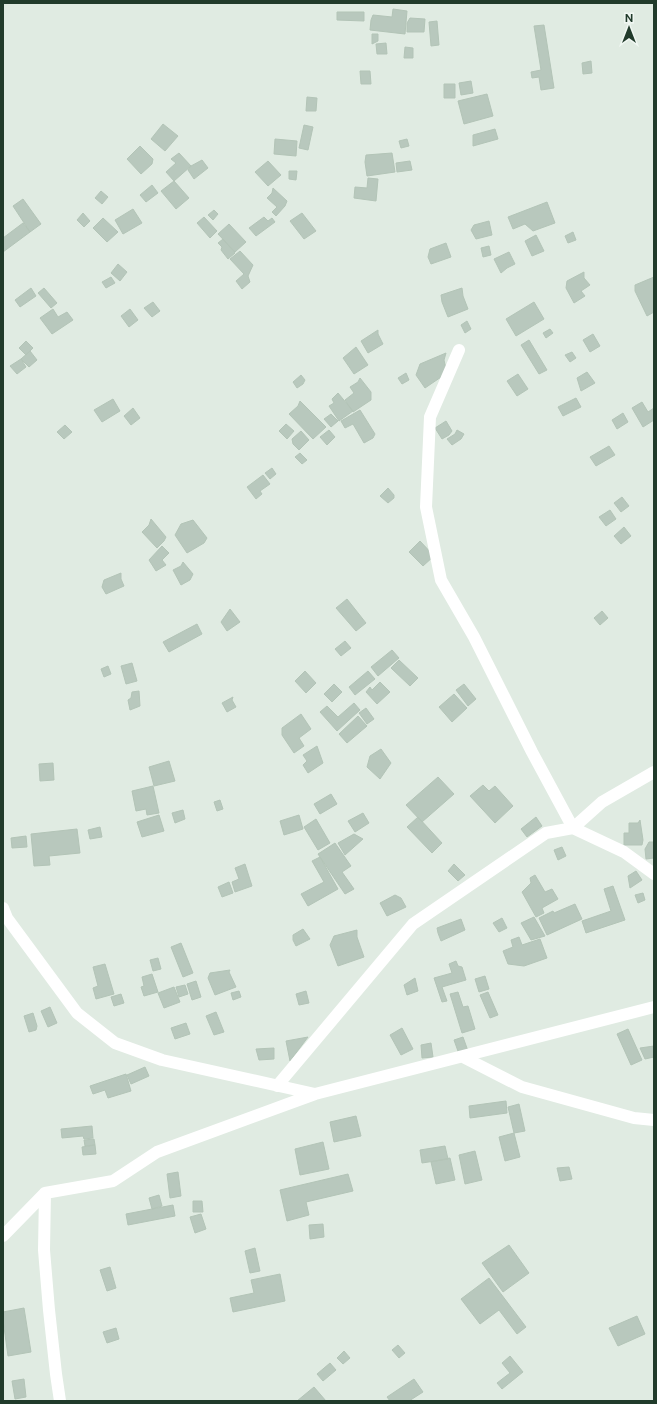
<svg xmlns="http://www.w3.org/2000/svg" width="657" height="1404" font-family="'Public Sans',sans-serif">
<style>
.building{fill:#b8c8bd;stroke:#b3c4b7}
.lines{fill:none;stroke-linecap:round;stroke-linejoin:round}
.minor{stroke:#fff;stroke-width:12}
</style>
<rect width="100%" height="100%" fill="#e0ebe2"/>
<!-- building -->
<path class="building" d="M393 9 407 11 405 34 370 30 371 20 373 15 392 17Z
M337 12H364V21L337 20Z
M410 18 425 19 424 32H407V23Z
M437 21 439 45 431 46 429 22Z
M544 25 554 88 541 90 539 77 532 78 531 72 541 70 534 26Z
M372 34H378V41L372 44Z
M386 43 387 54H377L376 44Z
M405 47 413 48V58H404Z
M591 61 592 73 583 74 582 63Z
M360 71H370L371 84H361Z
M471 81 473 93 461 95 459 83Z
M444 84H455V98H444Z
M487 94 493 116 464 124 458 101Z
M307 97 317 98 316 111H306Z
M163 124 178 136 165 151 151 139Z
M304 125 313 127 308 150 299 148Z
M495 129 498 139 473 146V135Z
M275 139 297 141 296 156 274 154Z
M407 139 409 146 401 148 399 141Z
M140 146 153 159 152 164 141 174 127 159Z
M179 153 191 166 174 181 166 172 176 163 171 159Z
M392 153 395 172 367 176 365 162 366 155Z
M202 160 208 168 194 179 188 170 191 166Z
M268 161 281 175 268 186 255 172Z
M410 161 412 170 397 172 396 163Z
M289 171H297L296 180 289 179Z
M368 178 378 179 376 201 354 198 355 187 367 188Z
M174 181 189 198 176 209 161 191Z
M152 185 158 193 146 202 140 195Z
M273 188 287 201 285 206 276 216 272 212 277 207 267 198 272 193Z
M101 191 108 197 102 204 95 198Z
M23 199 41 224 30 232 13 206Z
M547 202 555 223 533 231 525 224 513 229 508 217Z
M133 209 142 223 123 234 115 220Z
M214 210 218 214 213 220 208 215Z
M83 213 90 221 84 227 77 220Z
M302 213 316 231 304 239 290 221Z
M204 217 217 231 210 238 197 223Z
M264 217 268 221 272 218 275 222 256 236 249 228Z
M103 218 118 232 107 242 93 228Z
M489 221 492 235 476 239 471 230 474 225Z
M23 223 30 232 3 252V238Z
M229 224 246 242 235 252 218 234Z
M573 232 576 240 568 243 565 236Z
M536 235 544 251 532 256 525 241Z
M223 239 235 253 228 259 221 250 222 247 218 243Z
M446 243 451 257 431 264 428 257 430 249Z
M489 246 491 255 483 257 481 248Z
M240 251 253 265 248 276 250 282 242 289 236 281 244 274 230 259Z
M509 252 515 264 507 268 501 273 494 259Z
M118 264 127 272 120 281 111 273Z
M584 272V278L590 285 581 291 585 296 574 303 566 288 567 281Z
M111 277 115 283 106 288 102 282Z
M654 277V312L647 316 635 291V285Z
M31 288 36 296 20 307 15 300Z
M44 288 57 303 51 308 38 293Z
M462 288 463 296 468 309 448 317 442 302 441 295Z
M153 302 160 311 152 317 144 308Z
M534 302 544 319 516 336 506 319Z
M53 309 58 317 67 312 73 320 52 334 40 318Z
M130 309 138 320 129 327 121 316Z
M467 321 471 329 465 333 461 325Z
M550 329 553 333 546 338 543 333Z
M378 330V334L383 344 368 353 361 341Z
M593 334 600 346 590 352 583 340Z
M529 340 547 370 539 374 521 345Z
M26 341 33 348 26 355 19 348Z
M356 347 368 365 354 374 343 358Z
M30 351 37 360 29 367 21 359Z
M572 352 576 358 570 362 565 355Z
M446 353 444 360 447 373 425 388 416 375 420 364Z
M21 359 26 367 17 374 10 366Z
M587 372 595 383 581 391 577 378Z
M406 373 409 380 402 384 398 378Z
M518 374 528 389 517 396 507 381Z
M301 375 305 380 303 384 297 388 293 382Z
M360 378 371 392V400L353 412 345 400 354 393 350 387 358 382Z
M338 393 353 411 339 421 329 406 334 403 332 399Z
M576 398 581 407 563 416 558 407Z
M113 399 120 411 102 422 94 410Z
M300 401 326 427 313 439 289 414 298 406Z
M642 402 648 412 654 408V420L643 427 632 408Z
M133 408 140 418 131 425 124 416Z
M360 410 375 434 373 438 364 443 353 424 345 428 341 421Z
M623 413 628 422 617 429 612 420Z
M331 414 338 421 331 427 324 419Z
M446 421 452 431 449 435 442 439 435 428Z
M286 424 294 431 287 439 279 431Z
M65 425 72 432 64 439 57 432Z
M329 430 335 437 327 445 320 437Z
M457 430 464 434 461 439 452 445 447 439 455 434Z
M301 431 309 440 299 450 293 444 292 439Z
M609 446 615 455 596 466 590 457Z
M300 453 307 460 302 464 295 457Z
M272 468 276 474 270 479 265 473Z
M263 475 270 484 260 491 262 494 256 499 247 487Z
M388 488 394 495V498L388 503 380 496Z
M622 497 629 506 621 512 614 503Z
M610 510 616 519 606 526 599 517Z
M151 519 166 537 164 541 157 548 142 532 149 525Z
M193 520 207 538 204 543 187 553 175 535 181 524Z
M624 527 631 536 621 544 614 536Z
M420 541 434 556 423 566 409 552Z
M162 546 169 553 162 560 166 565 156 571 149 560Z
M183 562 193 574 190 580 181 585 173 570 181 566Z
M121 573V579L124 586 106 594 102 587 104 580Z
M347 599 366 623 356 631 336 608Z
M230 609 240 622 227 631 221 622Z
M602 611 608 618 600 625 594 618Z
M197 624 202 634 169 652 163 642Z
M345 641 351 648 341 656 335 649Z
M392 650 399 658 378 676 371 667Z
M399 660 418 678 410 686 391 668Z
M132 663 137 681 126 684 121 666Z
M108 666 111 674 104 677 101 669Z
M305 671 316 683 306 693 295 681Z
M368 671 375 679 355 695 349 687Z
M380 682 390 692 377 704 366 692 370 687 372 690Z
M334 684 342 692 332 702 324 694Z
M464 684 476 699 468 706 456 690Z
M139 691 140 706 130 710 128 700 131 698 132 692Z
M454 694 467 708 452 722 439 707Z
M233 697 232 700 236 707 227 712 222 703Z
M354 703 360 710 337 731 320 712 327 706 338 717Z
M366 708 374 719 367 724 359 713Z
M301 714 311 729 299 738 304 746 294 753 282 735V728Z
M358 716 367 726 347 743 339 734Z
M317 746 323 763 308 773 303 765 307 761 303 755Z
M381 749 391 763 380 779 367 767 370 756Z
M169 761 175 781 154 786 149 767Z
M53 763 54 780 40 781 39 764Z
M438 777 454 794 422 822 406 805Z
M483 785 489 791 495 786 513 806 495 823 470 796Z
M153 786 159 813 147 815 146 809 136 811 132 791Z
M331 794 337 804 320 814 314 804Z
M220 800 223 809 217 811 214 802Z
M183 810 185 819 175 823 172 813Z
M363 813 369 823 355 832 348 821Z
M159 815 164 831 142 837 137 822Z
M299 815 303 829 284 835 280 821Z
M418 817 442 843 432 853 407 827Z
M536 817 542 826 527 837 521 829Z
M316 819 330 843 318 850 304 827Z
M640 820 643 840 642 845H624V833H629V823H638Z
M100 827 102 837 90 839 88 830Z
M77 829 80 853 49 856 50 865 34 866 31 834Z
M354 834 363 839 345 855 338 843Z
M26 836 27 847 12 848 11 838Z
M649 842H654V858L646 859 645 849Z
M335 843 351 866 342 872 354 889 345 894 318 854Z
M562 847 566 856 558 860 554 850Z
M320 857 338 889 308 906 301 894 324 882 312 861Z
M245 864 252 886 235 892 232 882 239 879 235 868Z
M454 864 465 875 458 881 448 871Z
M636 871 642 880 630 888 628 876Z
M535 875 545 892 552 889 558 899 542 908 544 913 536 917 522 892 531 883 530 878Z
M229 882 233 893 222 897 218 887Z
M613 886 625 920 586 933 582 921 611 911 604 889Z
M643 893 645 900 638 903 635 895Z
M395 895 401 898 406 907 387 916 380 903Z
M575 904 582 919 547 935 539 918 553 911 554 913Z
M534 917 545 936 531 940 521 923Z
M502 918 507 928 499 932 493 923Z
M461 919 465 930 441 941 438 933 437 928Z
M303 929 310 939 296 946 293 940V935Z
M357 930V937L364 957 338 966 330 945 334 936Z
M519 937 522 945 540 939 547 958 524 966 508 964 503 951 513 947 511 940Z
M181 943 193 973 183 977 171 947Z
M158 958 161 969 153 971 150 960Z
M456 961 458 966 462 967 466 980 442 987 447 1001 442 1002 434 978 452 973 449 964Z
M105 964 114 994 96 999 93 988 98 986 93 967Z
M230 970 229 972 236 987 215 995 208 978 210 973Z
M152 974 158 992 144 996 141 987 144 986 142 977Z
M485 976 489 989 479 992 475 979Z
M415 978 418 991 407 995 404 985Z
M196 981 201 997 192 1000 187 984Z
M185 985 188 994 179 997 176 987Z
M174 987 180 1002 164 1008 158 993Z
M239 991 241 997 233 1000 231 993Z
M306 991 309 1003 299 1005 296 994Z
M458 992 463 1007 468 1006 475 1029 462 1033 450 994Z
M488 992 498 1015 490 1018 480 995Z
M121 994 124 1003 114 1006 111 997Z
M50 1007 57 1023 48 1027 41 1011Z
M216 1012 224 1032 214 1035 206 1016Z
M33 1013 37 1026 36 1030 29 1032 24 1016Z
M186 1023 190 1034 175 1039 171 1028Z
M402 1028 413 1049 401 1055 390 1035Z
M628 1029 642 1060 631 1065 617 1034Z
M308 1037 290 1061 286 1041Z
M463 1037 468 1051 459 1054 454 1040Z
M431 1043 433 1057 422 1058 421 1045Z
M654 1046V1057L645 1059 640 1048Z
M274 1048V1059L259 1060 256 1049Z
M145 1067 149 1076 131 1084 127 1075Z
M126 1074 131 1091 108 1098 105 1090 93 1094 90 1086Z
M506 1101 507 1113 470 1118 469 1106Z
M519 1104 525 1131 514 1133 508 1107Z
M356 1116 361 1136 334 1142 330 1122Z
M92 1126 93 1138 84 1139 83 1136 62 1138 61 1129Z
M514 1133 520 1157 505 1161 499 1137Z
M94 1139 95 1145 85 1146 84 1140Z
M323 1142 329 1169 300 1175 295 1149Z
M95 1145 96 1154 83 1155 82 1147Z
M445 1146 448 1159 422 1163 420 1150Z
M475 1151 482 1180 465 1184 459 1155Z
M450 1158 455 1180 436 1184 431 1162Z
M569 1167 572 1179 560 1181 557 1168Z
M178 1172 181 1196 170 1198 167 1174Z
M348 1174 353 1191 306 1202 309 1215 287 1221 280 1190Z
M159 1195 162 1206 152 1209 149 1198Z
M193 1201H202L203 1212H193Z
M173 1205 175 1216 128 1225 126 1214Z
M201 1214 206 1229 195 1233 190 1217Z
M323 1224 324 1237 310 1239 309 1225Z
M509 1245 529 1273 503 1292 482 1263Z
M255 1248 260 1271 250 1273 245 1251Z
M110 1267 116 1288 107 1291 100 1270Z
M280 1274 285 1301 233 1312 230 1298 254 1293 251 1280Z
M489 1278 526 1327 517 1334 499 1310 480 1324 461 1299Z
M24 1308 31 1352 8 1356 3 1320V1312Z
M637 1316 645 1334 618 1346 609 1328Z
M116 1328 119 1339 107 1343 103 1332Z
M398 1345 405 1353 399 1358 392 1350Z
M344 1351 350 1358 343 1364 337 1358Z
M510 1356 523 1372 502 1389 497 1383 510 1373 502 1363Z
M330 1363 336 1370 323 1381 317 1374Z
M24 1379 26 1397 15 1399 12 1381Z
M414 1379 423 1392 409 1401H390L387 1397Z
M314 1387 326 1401H297Z"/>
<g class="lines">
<!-- minor -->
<path class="minor" d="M459 350 430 417 426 507 441 580 474 637 532 752 573 828 602 802 654 772
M3 908 7 918 77 1013 115 1043 162 1060 315 1094
M463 1057 522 1087 634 1118 654 1120
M277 1086 413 924 546 833 573 828 624 852 654 874
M3 1236 45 1193
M60 1401 56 1374 49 1310 44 1250 45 1193 113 1181 157 1152 315 1094 654 1007"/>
</g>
<!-- border -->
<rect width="657" height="1404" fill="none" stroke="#213b2b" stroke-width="8"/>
<!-- north arrow -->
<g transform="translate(629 28)" stroke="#f0f7f2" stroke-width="3" paint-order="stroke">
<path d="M0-3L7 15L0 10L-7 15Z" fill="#213b2b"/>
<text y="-6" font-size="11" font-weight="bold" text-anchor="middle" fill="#213b2b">N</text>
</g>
</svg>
